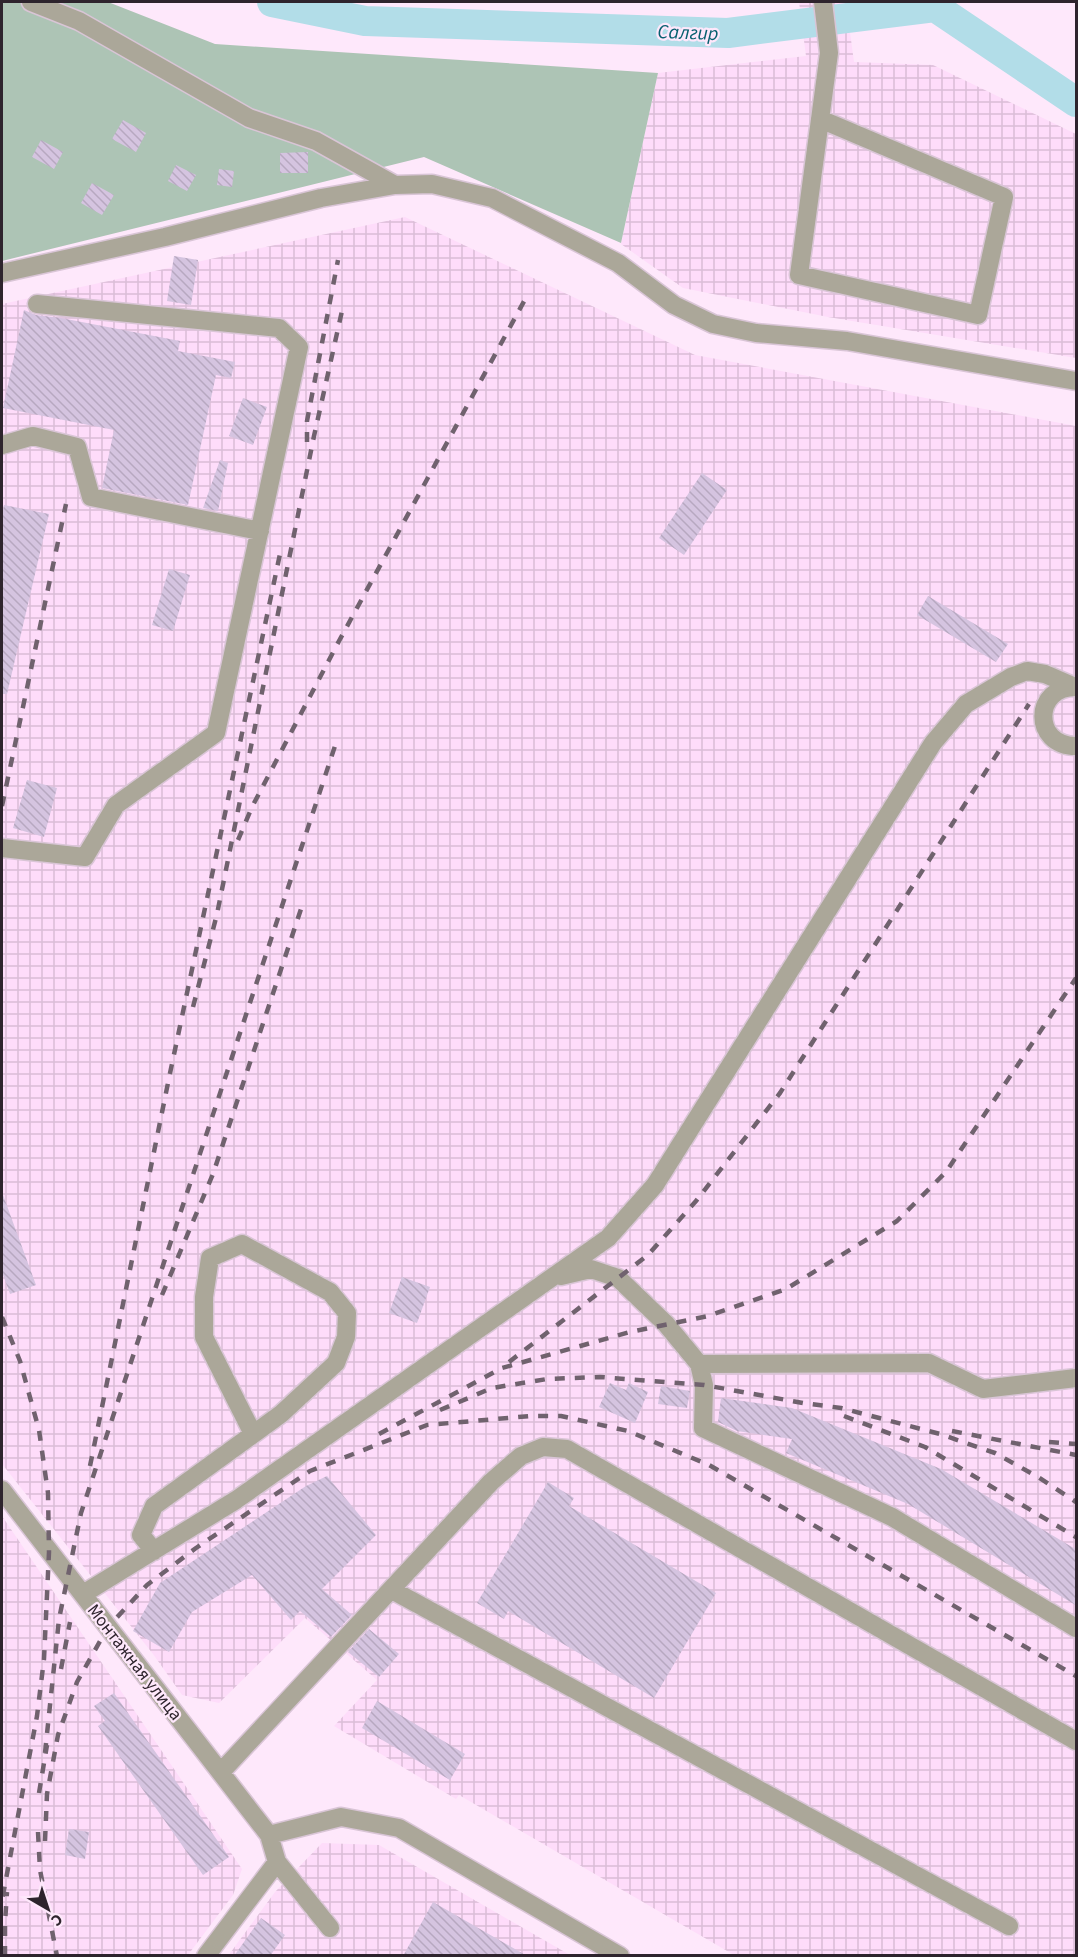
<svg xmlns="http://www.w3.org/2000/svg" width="1078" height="1957" font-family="'Source Sans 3',sans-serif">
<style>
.industrial{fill:url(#industrial-grid)}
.garden{fill:#adc4b5}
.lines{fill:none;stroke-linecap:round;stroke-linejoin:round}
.river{stroke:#b2dde8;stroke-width:30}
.building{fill:url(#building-back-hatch)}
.minor-casing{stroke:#d9c5d6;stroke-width:21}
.minor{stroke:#aba799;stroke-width:18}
.rail{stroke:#70626e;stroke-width:4.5;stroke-dasharray:10 10;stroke-linecap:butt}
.labels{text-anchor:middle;stroke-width:4.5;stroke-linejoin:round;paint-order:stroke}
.street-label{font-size:18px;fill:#2e242d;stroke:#fee8fb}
.water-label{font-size:20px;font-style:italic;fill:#086070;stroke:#fee8fb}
</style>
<defs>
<pattern id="industrial-grid" width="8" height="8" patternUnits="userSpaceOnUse" patternTransform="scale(1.5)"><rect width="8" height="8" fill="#fedcfa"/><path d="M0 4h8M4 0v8" fill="none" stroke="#dabdd7"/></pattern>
<pattern id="building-back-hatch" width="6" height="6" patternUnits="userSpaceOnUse" patternTransform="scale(1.5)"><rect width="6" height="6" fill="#d5c4e0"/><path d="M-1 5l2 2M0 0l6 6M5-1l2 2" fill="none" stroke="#b7a8c0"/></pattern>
</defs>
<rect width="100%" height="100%" fill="#fee8fb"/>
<!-- industrial -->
<path class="industrial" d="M799 2H846L854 62 933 65 1076 134V358L828 317 683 288 621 244 658 73 806 56Z
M405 217 695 355 1076 426V1955H734L459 1795 456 1799 334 1726 377 1680 305 1618 219 1703 182 1695 153 1654 2 1464V304Z
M2 1516 242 1869 233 1895 188 1955H2Z
M322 1843 379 1845 570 1955 228 1956 275 1892Z"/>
<!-- garden -->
<path class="garden" d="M2 2H108L215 44 658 73 621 243 424 157 2 261Z"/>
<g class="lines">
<!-- river -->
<path class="river" d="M272 2 365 21 728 33 935 7 1076 102"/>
</g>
<!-- building -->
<path class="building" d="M123 120 146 133 136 152 112 139Z
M41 140 63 152 54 169 32 157Z
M308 152V173H280V153Z
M176 165 196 175 187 191 168 181Z
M219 169 234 171 232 187 217 185Z
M92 183 114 195 102 215 81 203Z
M174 256 198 260 191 305 167 301Z
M24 310 36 315 61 318 180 341 178 351 235 362 231 378 216 375 188 505 102 488 114 430 3 408Z
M243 398 267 407 253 445 229 436Z
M220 460 228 463 218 511 203 508Z
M702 473 727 490 684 555 659 538Z
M4 505 49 514 7 694H2V514Z
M169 569 190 575 173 631 152 625Z
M928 596 1008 644 996 662 917 615Z
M27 780 57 788 44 837 13 828Z
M2 1195H3L36 1285 10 1294 2 1272Z
M402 1277 430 1287 417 1323 389 1313Z
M610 1383 626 1390 629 1383 648 1392 635 1423 599 1407Z
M661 1386 690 1391 687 1408 658 1404Z
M721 1398 792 1408 941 1469 1077 1550V1606L908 1504 786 1453 792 1439 737 1431 718 1422Z
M327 1476 376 1535 322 1589 352 1615 331 1637 300 1611 291 1620 252 1575 192 1612 169 1652 133 1631 160 1583 306 1486Z
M548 1482 574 1498 569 1506 716 1593 654 1698 508 1611 504 1619 477 1603Z
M369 1629 399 1654 379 1677 348 1652Z
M114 1693 229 1857 203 1875 98 1726 105 1721 94 1706Z
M377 1701 465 1754 450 1780 362 1728Z
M69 1829 89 1832 85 1859 65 1855Z
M433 1902 527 1956H403Z
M261 1918 285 1935 270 1956H234Z"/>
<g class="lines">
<defs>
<path id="minor" d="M31 2 79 21 249 118 316 141 395 185
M820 119 1004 197 978 315 799 275 829 53 823 2
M2 273 165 237 321 198 395 185 432 184 492 198 618 263 674 305 713 324 756 333 847 341 1076 381
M2 445 33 436 77 447 91 497 260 531
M1076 687C1033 686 1032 746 1076 746
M2 848 85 857 116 805 216 733 299 347 279 328 37 304
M561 1276 591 1269 618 1278 666 1324 699 1364 929 1363 983 1389 1076 1378
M699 1364 704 1385 703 1428 892 1517 1076 1628
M2 1490 269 1835 277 1862 206 1956
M154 1551 141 1535 154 1506 281 1414 336 1363 346 1337 347 1313 330 1292 242 1244 210 1258 204 1297V1337L253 1434
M392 1590 1009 1926
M83 1594 236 1500 608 1238 655 1185 933 743 966 704 1011 677 1027 671 1045 674 1075 687
M221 1772 491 1482 521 1456 543 1447 567 1449 1076 1741
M269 1835 341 1817 399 1828 620 1956
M277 1862 330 1928"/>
</defs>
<!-- minor casing -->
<use href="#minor" class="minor-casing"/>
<!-- minor -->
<use href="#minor" class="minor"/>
<!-- rail -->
<path class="rail" d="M307 442V421L338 260
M2 806 66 504
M238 840 252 807 339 641 528 294
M193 1007 217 914 314 436 342 311
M162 1295 213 1174 303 903
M2 1317 20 1361 39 1430 48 1493 49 1552 44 1659 37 1716 2 1900
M509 1362 648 1255 696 1201 780 1093 1029 704
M440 1410 492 1388 547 1379 600 1377 704 1385 803 1403 841 1408 940 1434 995 1453 1038 1477 1076 1502
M844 1416 925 1447 1076 1537
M952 1431 1076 1455
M379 1434 502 1368 630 1332 708 1316 786 1289 897 1221 946 1172 1076 978
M1049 1442 1076 1444
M90 1466 169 1078 280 554
M61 1669 70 1622
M45 1753 59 1619 81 1513 337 740
M39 1793 47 1745
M38 1832 40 1870 57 1956
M45 1841 47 1794 58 1735 77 1682 108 1627 147 1585 196 1548 310 1471 427 1425 530 1416H561L628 1431 709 1465 1076 1676
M5 1956V1923L7 1892"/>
</g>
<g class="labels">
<!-- street labels -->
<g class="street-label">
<text transform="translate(135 1662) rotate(52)" y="6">Монтажная улица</text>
</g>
<!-- water labels -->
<g class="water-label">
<text transform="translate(688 32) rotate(2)" y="7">Салгир</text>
</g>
</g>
<!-- border -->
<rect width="1078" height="1957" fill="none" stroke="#2e242d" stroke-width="6"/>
<!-- north arrow -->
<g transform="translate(48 1909) rotate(141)" stroke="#fee8fb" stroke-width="4.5" paint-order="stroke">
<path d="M0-4.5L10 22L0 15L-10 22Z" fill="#2e242d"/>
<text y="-9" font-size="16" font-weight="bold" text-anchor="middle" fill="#2e242d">С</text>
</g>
</svg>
